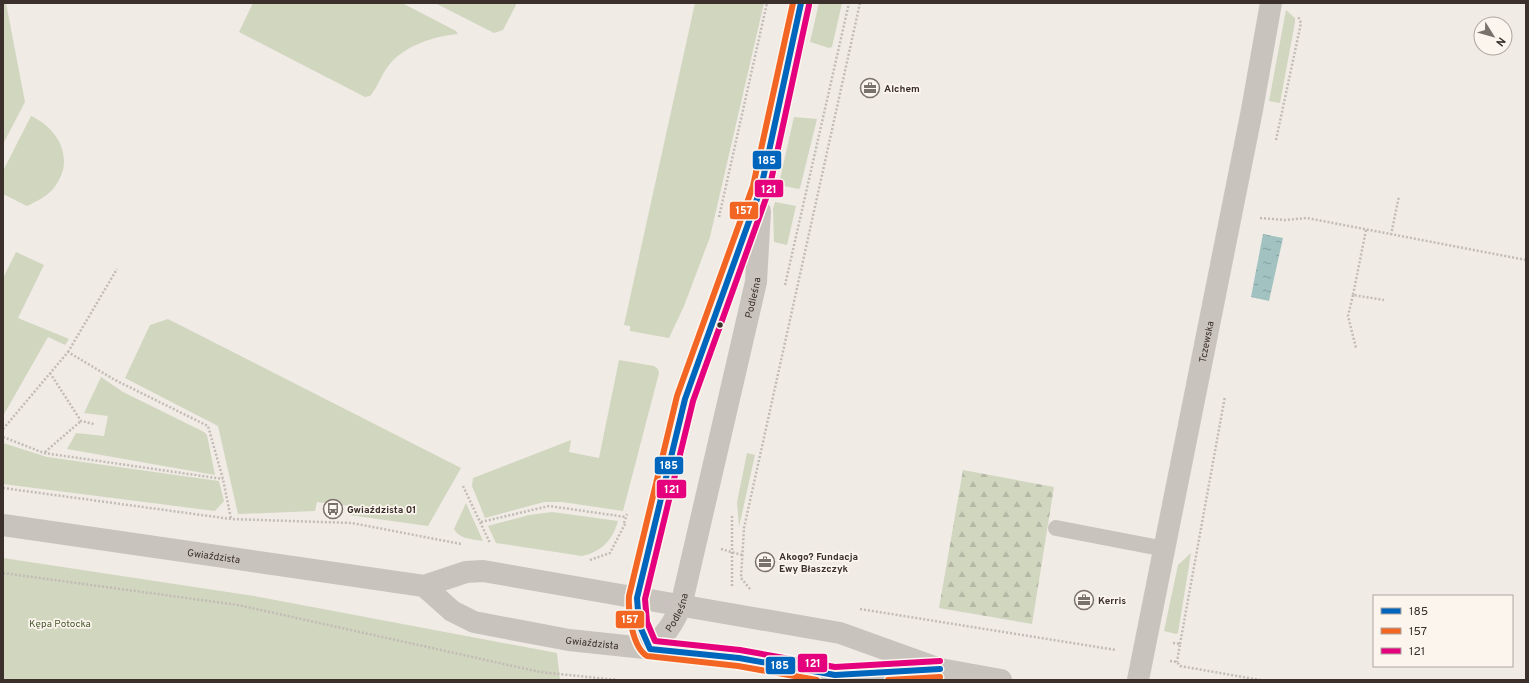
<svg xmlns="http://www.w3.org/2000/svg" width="1529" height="683" font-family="Overpass,sans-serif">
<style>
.green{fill:#d1d6bf}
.forest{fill:url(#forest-firs)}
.water{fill:url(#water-ripples)}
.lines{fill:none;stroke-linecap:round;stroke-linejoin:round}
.path{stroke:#c2bbb6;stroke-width:2.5;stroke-dasharray:2 2;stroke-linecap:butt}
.service{stroke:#c9c3be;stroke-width:16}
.minor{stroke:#c9c3be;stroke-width:22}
.tertiary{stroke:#c9c3be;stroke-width:22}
.bus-1-casing{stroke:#fbf5ee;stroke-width:9}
.bus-2-casing{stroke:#fbf5ee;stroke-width:9}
.bus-3-casing{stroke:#fbf5ee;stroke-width:9}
.bus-1{stroke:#0065bd;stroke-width:6}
.bus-2{stroke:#f26522;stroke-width:6}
.bus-3{stroke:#e5007d;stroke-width:6}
.bus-dot{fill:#3b302b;stroke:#fbf5ee;stroke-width:1.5}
.labels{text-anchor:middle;stroke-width:3.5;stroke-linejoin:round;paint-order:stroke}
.poi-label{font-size:10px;font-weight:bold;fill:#3b302b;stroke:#fbf5ee;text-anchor:start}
.street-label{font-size:10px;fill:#3b302b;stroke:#fbf5ee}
.park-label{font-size:10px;fill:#4a5a2e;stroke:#fbf5ee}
.line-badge{stroke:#fbf5ee;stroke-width:1.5}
.badge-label{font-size:11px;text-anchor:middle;font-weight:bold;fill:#fff}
</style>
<defs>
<pattern id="forest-firs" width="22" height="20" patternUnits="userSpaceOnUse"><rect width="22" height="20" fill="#d1d6bf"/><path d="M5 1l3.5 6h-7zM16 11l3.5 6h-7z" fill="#b4b8a4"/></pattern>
<pattern id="water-ripples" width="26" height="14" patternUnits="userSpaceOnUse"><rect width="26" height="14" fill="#a1c2c1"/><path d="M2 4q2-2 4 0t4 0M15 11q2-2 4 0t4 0" fill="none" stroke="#849e9d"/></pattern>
</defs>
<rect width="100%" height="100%" fill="#f0ebe5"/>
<!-- green -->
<path class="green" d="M3 3H6L25 102 3 144Z
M253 3H402L456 31 458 34C434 36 404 46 389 65 381 75 378 87 370 96L365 97 239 32Z
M435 3H517L503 30 494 33Z
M695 3H764L710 237 684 306 669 338 630 331V326L624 325Z
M819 3H842L832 47 829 48 810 42Z
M1286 10 1295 18V22L1280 103 1269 101Z
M31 116C60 129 76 162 53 189 46 197 37 201 27 206L3 194V171Z
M794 117 817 119 800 188 798 189 784 186 780 179Z
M775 202 796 206 787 245 774 242 773 209Z
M16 252 44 265 18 318 69 339 65 345 48 337 3 416V278Z
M168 319 461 468 428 526 349 515 351 506 317 502 315 511 238 514 218 426 125 378 150 325Z
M619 360 654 366 658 369 659 373 623 511 562 502H544L485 518 472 486 473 478 571 440 569 452 599 458Z
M101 377 123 392 204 432 207 435 215 475 67 449 76 433 104 436 108 416 84 413Z
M3 443 47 457 219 481 224 501 215 511 3 484Z
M747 453 755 455 739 527 737 502Z
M466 503 483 541C472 539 459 539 454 529Z
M552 512 618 521C612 541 602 551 582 556L496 543 488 526 529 515Z
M1191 553 1178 633 1176 634 1164 631 1178 565Z
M3 558 254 596 557 653 560 680H3Z"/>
<!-- forest -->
<path class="forest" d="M963 470 1054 487 1032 624 939 608Z"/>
<!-- water -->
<path class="water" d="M1263 234 1283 238 1269 301 1251 297Z"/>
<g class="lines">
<!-- path -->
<path class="path" d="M1276 140 1301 23 1298 16
M719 217 767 3
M1260 218 1285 220 1307 218 1526 260
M1366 230 1353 295 1384 300
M1391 235 1399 196
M785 285 849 3
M1353 295 1348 316 1356 348
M68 352 117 269
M50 373 81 421 94 424
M3 429 68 352 115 380 208 426 223 479 231 519
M3 437 44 453 223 479
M45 452 81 421
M463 486 490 543
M3 488 231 519 352 523 461 544
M732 516V586
M481 522 549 506 626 517
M624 523 627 514
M721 549 742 555
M590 560 610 553 625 524
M3 573 238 605 540 672 617 680
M750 589 741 578 744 528 860 3
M860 609 1116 650
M1173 643 1180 644 1177 662
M1180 644 1225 396
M1170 661 1177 662 1180 666 1260 680"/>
<!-- service -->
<path class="service" d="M1056 528 1165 549"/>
<!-- minor -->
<path class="minor" id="s1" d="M1138 680 1252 110 1271 3"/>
<!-- tertiary -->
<g class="tertiary">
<path id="s2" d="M3 525 424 586 466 572 483 571 840 633 940 669 1001 680"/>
<path id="s3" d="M424 586 452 611 474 622 569 640 739 658 835 675 930 670"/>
<path d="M650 649C640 631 636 618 637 598L685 399 761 188 801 3"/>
<path id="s4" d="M650 649C665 636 673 624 681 606L756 282 760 211"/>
</g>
<defs>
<path id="bus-1" d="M801 3 761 188 685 399 637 598 639 624 650 649 739 658 835 675 940 669"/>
<path id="bus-2" d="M793 3 753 186 677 396 629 596C628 612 632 647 647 656L738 666 817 680
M888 680 940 677"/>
<path id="bus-3" d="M809 5 769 190 693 401 645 599 647 622 655 641 740 650 835 667 940 661"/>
</defs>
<!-- bus-1 casing -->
<use href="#bus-1" class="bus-1-casing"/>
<!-- bus-2 casing -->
<use href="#bus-2" class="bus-2-casing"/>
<!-- bus-3 casing -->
<use href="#bus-3" class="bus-3-casing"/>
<!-- bus-1 -->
<use href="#bus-1" class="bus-1"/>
<!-- bus-2 -->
<use href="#bus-2" class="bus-2"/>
<!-- bus-3 -->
<use href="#bus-3" class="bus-3"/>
</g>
<!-- icons -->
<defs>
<symbol id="office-ring" viewBox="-11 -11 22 22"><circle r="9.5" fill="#fbf5ee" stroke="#7a716c" stroke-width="1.5"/><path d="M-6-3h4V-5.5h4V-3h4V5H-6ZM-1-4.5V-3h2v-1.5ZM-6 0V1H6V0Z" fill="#7a716c"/></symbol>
<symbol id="bus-ring" viewBox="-11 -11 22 22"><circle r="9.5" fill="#fbf5ee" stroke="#7a716c" stroke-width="1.5"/><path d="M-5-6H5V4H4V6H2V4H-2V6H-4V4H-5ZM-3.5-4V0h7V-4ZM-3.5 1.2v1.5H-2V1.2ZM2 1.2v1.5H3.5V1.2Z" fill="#7a716c"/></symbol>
</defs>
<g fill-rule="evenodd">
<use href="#office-ring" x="859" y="77" width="22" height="22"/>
<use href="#bus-ring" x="322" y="498" width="22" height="22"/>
<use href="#office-ring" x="754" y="551" width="22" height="22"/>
<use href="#office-ring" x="1073" y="589" width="22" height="22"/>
</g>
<!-- markers -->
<circle class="bus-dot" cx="720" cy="325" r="3.5"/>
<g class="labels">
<!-- poi labels -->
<g class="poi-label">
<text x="884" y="92">Alchem</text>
<text x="347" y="513">Gwiaździsta 01</text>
<text x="779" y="560">Akogo? Fundacja<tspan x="779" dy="12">Ewy Błaszczyk</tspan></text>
<text x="1098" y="604">Kerris</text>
</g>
<!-- street labels -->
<g class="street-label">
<text dy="4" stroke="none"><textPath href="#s4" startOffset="370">Podleśna</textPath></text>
<text dy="4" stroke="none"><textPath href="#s1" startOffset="345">Tczewska</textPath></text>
<text dy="4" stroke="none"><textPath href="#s2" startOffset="213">Gwiaździsta</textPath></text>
<text dy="4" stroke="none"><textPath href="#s4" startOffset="46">Podleśna</textPath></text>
<text dy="4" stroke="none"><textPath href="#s3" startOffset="182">Gwiaździsta</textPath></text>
</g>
<!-- park labels -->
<g class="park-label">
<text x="60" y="627">Kępa Potocka</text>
</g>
</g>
<g class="line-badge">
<rect x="752" y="150" width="30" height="20" rx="4" fill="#0065bd"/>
<rect x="754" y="179" width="30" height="19" rx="4" fill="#e5007d"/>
<rect x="729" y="201" width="30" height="19" rx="4" fill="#f26522"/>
<rect x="654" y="456" width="30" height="19" rx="4" fill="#0065bd"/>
<rect x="656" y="479" width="31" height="20" rx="4" fill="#e5007d"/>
<rect x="615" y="610" width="30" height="19" rx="4" fill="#f26522"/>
<rect x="797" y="653" width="31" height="20" rx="4" fill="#e5007d"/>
<rect x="765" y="656" width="31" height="19" rx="4" fill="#0065bd"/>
</g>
<g class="badge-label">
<text x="767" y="164">185</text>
<text x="769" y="193">121</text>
<text x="744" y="214">157</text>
<text x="669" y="469">185</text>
<text x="672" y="493">121</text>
<text x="630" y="623">157</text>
<text x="813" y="667">121</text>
<text x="780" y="669">185</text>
</g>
<!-- border -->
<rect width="1529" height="683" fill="none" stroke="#3b302b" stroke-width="8"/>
<!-- legend -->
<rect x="1373" y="595" width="140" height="72" fill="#fbf5ee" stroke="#aea6a0"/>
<rect x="1381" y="608" width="20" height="6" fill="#0065bd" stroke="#aea6a0"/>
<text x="1409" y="615" font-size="12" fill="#3b302b">185</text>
<rect x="1381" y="628" width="20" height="6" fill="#f26522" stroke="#aea6a0"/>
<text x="1409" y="635" font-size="12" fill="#3b302b">157</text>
<rect x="1381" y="648" width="20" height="6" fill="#e5007d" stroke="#aea6a0"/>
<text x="1409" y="655" font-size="12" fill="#3b302b">121</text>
<!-- north arrow -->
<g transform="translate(1493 36) rotate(127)"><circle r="19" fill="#fbf5ee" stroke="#aea6a0"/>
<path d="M0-3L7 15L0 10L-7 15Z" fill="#7a716c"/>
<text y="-6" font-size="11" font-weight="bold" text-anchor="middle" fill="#3b302b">N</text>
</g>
</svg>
